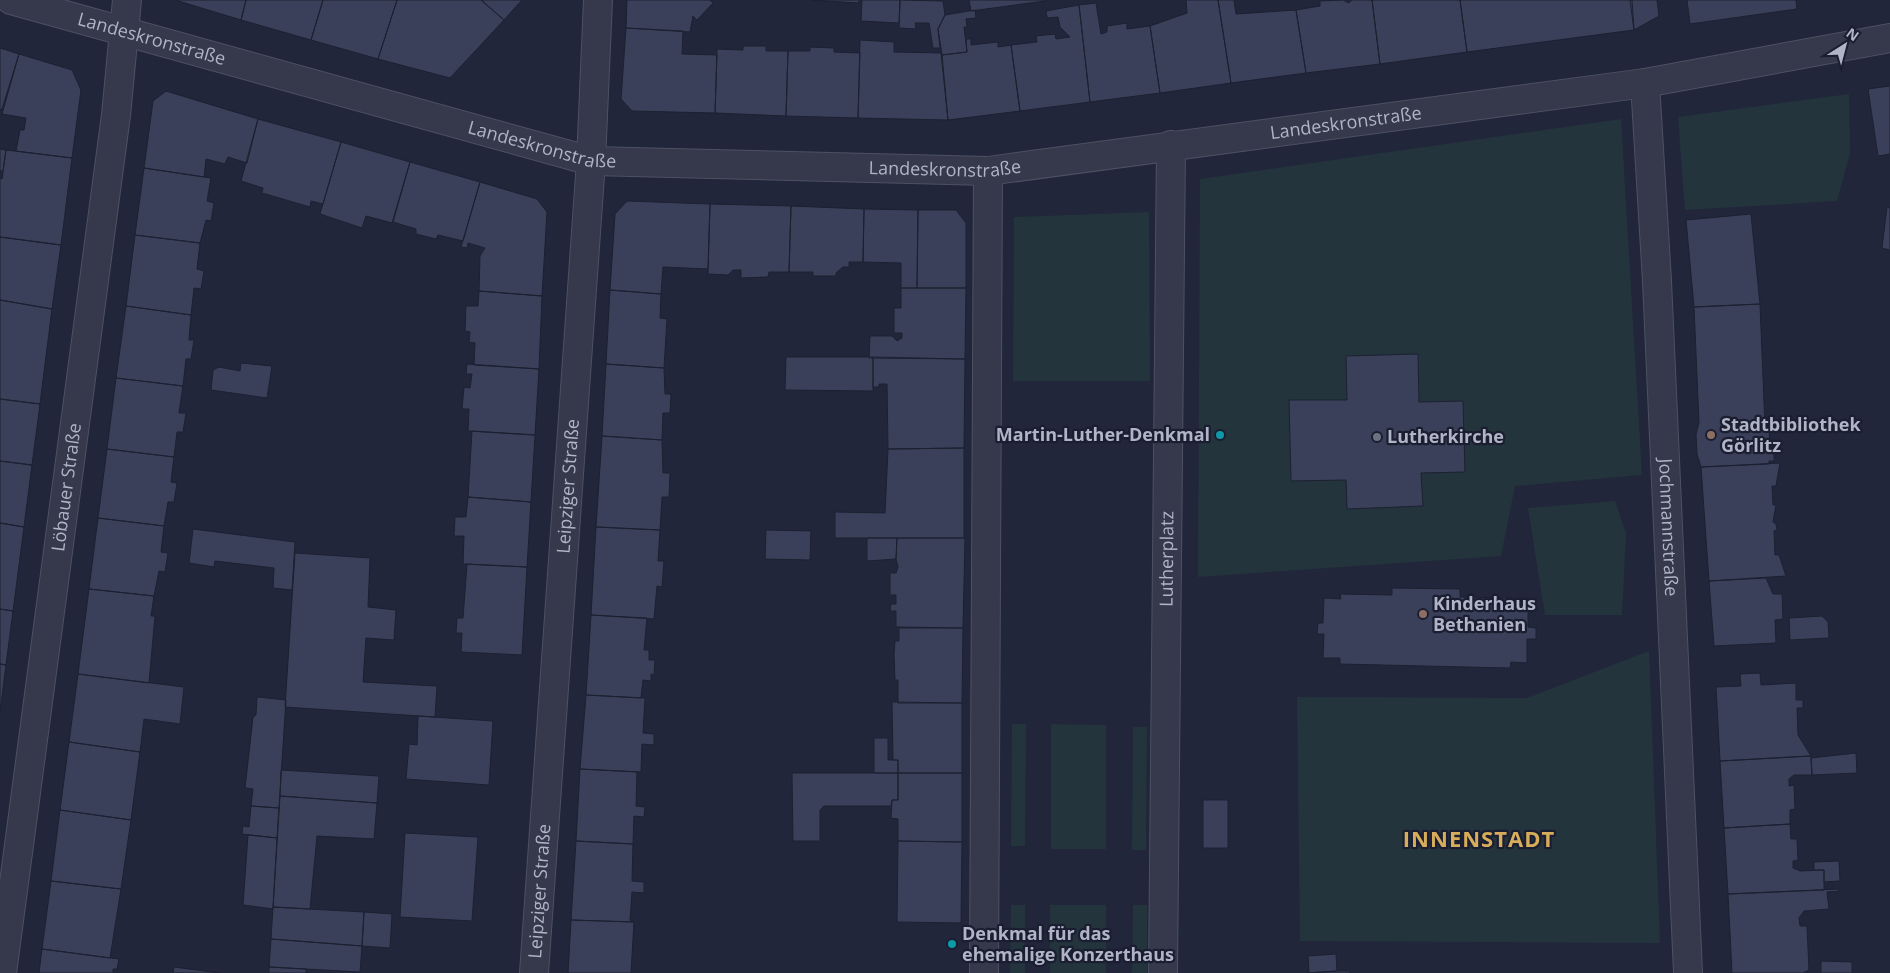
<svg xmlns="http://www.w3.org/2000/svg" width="1890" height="973" font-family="'Open Sans',sans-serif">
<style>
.green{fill:#23343c}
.building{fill:#3a4059;stroke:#1c2032}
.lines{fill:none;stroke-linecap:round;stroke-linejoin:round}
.street-casing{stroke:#4d5163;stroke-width:30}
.street{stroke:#35394b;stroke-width:28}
.culture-dot{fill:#0f9aa8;stroke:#1a1e30;stroke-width:2}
.education-dot{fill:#8d6e63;stroke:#1a1e30;stroke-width:2}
.worship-dot{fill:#6b7280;stroke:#1a1e30;stroke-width:2}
.labels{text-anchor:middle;stroke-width:4.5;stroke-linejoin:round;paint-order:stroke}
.street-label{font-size:18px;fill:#b0b4c7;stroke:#1a1e30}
.poi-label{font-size:18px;font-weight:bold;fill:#b0b4c7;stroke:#1a1e30;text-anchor:start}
.district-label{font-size:22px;font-weight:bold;letter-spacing:1px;fill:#d7ad5b;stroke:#1a1e30}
</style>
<rect width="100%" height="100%" fill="#21263b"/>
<!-- green -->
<path class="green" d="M1849 94 1850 153 1837 201 1685 210 1678 117Z
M1621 119 1642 475 1515 486 1501 556 1198 577 1200 179Z
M1149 212 1150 381H1013L1014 217Z
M1615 501 1626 533 1622 615H1545L1528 508Z
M1649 651 1660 943 1300 941 1297 697 1527 698Z
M1012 724H1026L1025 846H1011Z
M1051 724 1106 725V849H1051Z
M1133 727H1147L1146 850H1132Z
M1011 905H1025V973H1010Z
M1050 905H1106V973H1050Z
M1133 905H1147V973H1132Z"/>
<!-- building -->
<path class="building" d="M175 0H246L241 20Z
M246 0H323L311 40 241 20Z
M323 0H397L378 59 311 40Z
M397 0H481L504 20 450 78 378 59Z
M481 0H522L504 20Z
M627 0H710L713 3 697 20 693 16 690 32 626 28Z
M811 0H859V3Z
M862 0H900L899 23 861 21Z
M900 0 943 1 945 15 938 29 940 48H933L929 23H915L916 29 899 28Z
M969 0H1045V1L971 11Z
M1186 0H1218L1231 83 1160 93 1150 26 1187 13Z
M1218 0H1234L1236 14 1296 10 1306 73 1231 83Z
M1343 0 1349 3 1352 0H1372L1380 64 1306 73 1296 10 1320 6V1Z
M1372 0H1460L1467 52 1380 64Z
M1460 0H1632L1634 30 1467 52Z
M1630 0H1657L1659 16 1634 30Z
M1687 0H1796L1797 9 1690 24Z
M1096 3 1101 34 1107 32V26L1127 23V29L1150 26 1160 93 1090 102 1079 5Z
M1079 5 1090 102 1020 111 1011 45 1037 42 1036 36 1055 34 1056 39 1070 37 1060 27 1058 17 1047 18 1046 11Z
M975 10 976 18 966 19 967 27H964L967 52 942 55 938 29 945 15Z
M626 28 683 31 682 54 717 55 715 113 632 111 621 99Z
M966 39H971V45L998 42V47L1011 45 1020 111 948 120 942 55 967 52Z
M860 40 894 42V52L941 53 948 120 858 118Z
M743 46H766V51H788L786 116 715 113 717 49 743 50Z
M810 47 834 48V52L860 53 858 118 786 116 788 51H810Z
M0 48 19 54 2 109 0 110Z
M19 54 72 70 81 90 72 158 16 151 20 130H24L26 118 2 114Z
M1890 86V154L1878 156 1868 89Z
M166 91 258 119 247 163 228 157 225 164 206 159 204 177 144 168 153 101Z
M258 119 341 142 323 204 311 201 310 207 262 193 263 188 241 181Z
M341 142 410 162 392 223 366 216 362 228 320 214Z
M0 149 6 150 3 171H0Z
M6 150 72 158 61 245 0 237V178L2 179Z
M410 162 480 182 463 241 438 235 436 239 416 234V229L393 222Z
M144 168 211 178 207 201 214 203 211 221 206 220 200 243 135 235Z
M480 182 537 199 547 212 542 296 479 291 480 256 485 248 468 243 467 248 461 247Z
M627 201 710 204 708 269 663 267 661 294 610 290 615 214Z
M710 204 791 206 789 272H769L768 277 741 278V270H733L728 275 708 274Z
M791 206 864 209 863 262H849V267H843L836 273V276H813V272H789Z
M1887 207 1890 208V250L1882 248Z
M864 209 918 210 917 288H901V263L863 262Z
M918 210H956L966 223V288H917Z
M1751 214 1760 304 1694 307 1686 220Z
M135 235 200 243 197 269 204 271 201 289 194 288 191 315 126 306Z
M0 237 61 245 52 309 0 300Z
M901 288H966L965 359 869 358 870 336H892L897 341 902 338V333H894V308H901Z
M610 290 661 294 660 318 667 319 664 368 606 364Z
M479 291 542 296 539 369 474 365 475 343 469 342 470 332 465 331 466 306H478Z
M0 300 52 309 40 404 0 399Z
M1760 304 1765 427H1769L1770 450H1774V461H1769V464L1701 467 1697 454 1696 434 1699 423 1694 307Z
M126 306 191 315 189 340H194L191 359H186L183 386 116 378Z
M1418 354 1419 402 1463 401 1465 472 1421 473 1423 506 1347 509 1346 480 1291 481 1289 400H1347L1346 356Z
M786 357H873V391L785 390Z
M873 357 965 359 964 448 888 449 887 384H879V387H873Z
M241 363 272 366 267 398 211 390 213 370 219 367 240 371Z
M467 364 539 369 535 435 468 431 469 409H462L464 387 470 388 472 374H466Z
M606 364 664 368 665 394H671L670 413H663L662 440 602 436Z
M116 378 183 386 179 413H186L183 432H177L174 457 107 449Z
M0 399 40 404 32 465 0 461Z
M472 431 535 435 531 502 468 497Z
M602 436 662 440 663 473H670L669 497H662L660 530 596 527Z
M964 448V538H835V512L885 513 888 449Z
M107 449 174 457 171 482 177 483 174 502H168L164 526 98 518Z
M0 461 32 465 24 527 0 523Z
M1780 463 1776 486H1772L1773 505H1776L1773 522 1776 524 1777 530 1774 531 1775 555H1779L1786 576 1709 581 1701 467Z
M468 497 531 502 527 567 463 564 464 536H454L455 517H466Z
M98 518 164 526 161 552 168 553 165 572 159 571 154 596 89 589Z
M0 523 24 527 13 611 0 609Z
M596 527 660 530 658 561H664L662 587 657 586 654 619 591 615Z
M193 529 295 542 292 590 273 588 274 568 215 561 214 567 189 563Z
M766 530 811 531 810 560 765 559Z
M867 538H897L896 559 867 561Z
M897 538H965L963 628 896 627V611H890L891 604H896V595H890V573H896L898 567 896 559Z
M295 553 370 558 368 607 396 610 394 640 366 638 363 682 437 686 435 717 285 707Z
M467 564 527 567 522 655 461 652 462 633H456L457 618H463Z
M1766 578 1773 594H1782L1783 619 1775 620 1776 643 1714 646 1709 581Z
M1392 588 1460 589V597L1512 598V604H1528V627L1536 628V639H1527V663L1511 662 1510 668 1340 664V658H1323L1324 634H1317L1318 623H1323L1324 598 1341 599 1340 594 1392 595Z
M89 589 154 596 151 616H155L149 683 78 674Z
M0 609 13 611 6 665 0 664Z
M591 615 647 618 644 650H649V660H655L654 675 651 674V681L643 680 641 698 586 695Z
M1822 616 1828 622 1829 638 1790 640 1789 618Z
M899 628H963L962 703H898V680H895L894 654 895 641H899Z
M0 664 6 665 0 713Z
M1760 673 1761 685 1796 683V700H1803V708H1797L1798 735 1811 756 1720 761 1716 687 1741 686 1740 674Z
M78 674 184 687 180 724 144 719 140 752 69 742Z
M586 695 645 698 643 733 654 734V745L642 744 641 772 580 769Z
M257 697 286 700 279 808 251 806 253 789 245 788 253 717 256 715Z
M892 702 962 703V773H898V760H893Z
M418 716 493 721 489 785 406 779 409 744 417 745Z
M874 738H888V760H898V773H874Z
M69 742 140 752 131 820 60 810Z
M1856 753 1857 773 1812 775 1811 758Z
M1811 756 1812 775H1794L1789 779V786L1794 785 1795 809 1790 810V824L1724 828 1720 761Z
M580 769 637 772 636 806 645 807 644 817 634 816 633 844 576 841Z
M281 770 379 776 377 803 280 796Z
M792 773H898V800H892L891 806H824L820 810V841H793Z
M898 773H962V842L898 841V819L891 818 892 800H898Z
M280 796 377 803 374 839 317 836 310 909 273 907Z
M1203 800H1228V848H1203Z
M251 806 279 808 277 838 242 834 243 826 249 827Z
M60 810 131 820 121 889 51 881Z
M1790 824 1791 839H1797L1798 860 1793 861V868L1800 871 1824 870V890L1728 894 1724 828Z
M405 833 478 837 472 921 400 917Z
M248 835 277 838 273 909 243 905Z
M576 841 633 844 632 881 644 882V893L632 892 630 920 634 922 571 920Z
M898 841 962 842 961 923 897 922Z
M1839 861 1840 881 1824 882V870H1814V862Z
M51 881 121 889 110 958 42 949Z
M1839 889V891L1827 892 1829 909 1804 911 1799 918 1800 926H1807L1809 970 1803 973H1732L1728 894Z
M273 907 364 912 362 946 271 939Z
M364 912 392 914 390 948 362 946Z
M571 920 634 922 631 973H568Z
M271 939 362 946 360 972 269 967Z
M42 949 119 959 117 969H113V973H39Z
M1336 954 1337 971 1309 973 1308 956Z
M1821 961 1852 962V973H1821Z
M174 967 220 973H173Z
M269 967 306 969V973H269Z
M1337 971H1350V973H1306Z"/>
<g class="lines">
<defs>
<g id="street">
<path id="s1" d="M11 0 591 161 988 171 1645 83 1890 38"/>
<path id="s2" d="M1645 83 1657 281 1688 973"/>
<path id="s3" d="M2 973 116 115 127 0"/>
<path id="s4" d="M534 973 591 161 598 0"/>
<path d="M984 973 988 171"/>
<path id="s5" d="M1163 973 1171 145"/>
</g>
</defs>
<!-- street casing -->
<use href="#street" class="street-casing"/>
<!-- street -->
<use href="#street" class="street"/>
</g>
<!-- markers -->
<g class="culture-dot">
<circle cx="1220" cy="435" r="5"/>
<circle cx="952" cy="944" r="5"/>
</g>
<g class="education-dot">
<circle cx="1711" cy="435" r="5"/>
<circle cx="1423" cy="614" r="5"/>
</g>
<circle class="worship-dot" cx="1377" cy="437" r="5"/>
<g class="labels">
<!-- street labels -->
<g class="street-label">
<text dy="6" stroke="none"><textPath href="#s1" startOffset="146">Landeskronstraße</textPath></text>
<text dy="6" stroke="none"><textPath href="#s1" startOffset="1360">Landeskronstraße</textPath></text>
<text dy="6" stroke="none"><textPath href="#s1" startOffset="551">Landeskronstraße</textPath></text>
<text dy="6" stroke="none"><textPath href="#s1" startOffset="956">Landeskronstraße</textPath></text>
<text dy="6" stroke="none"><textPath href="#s3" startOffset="490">Löbauer Straße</textPath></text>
<text dy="6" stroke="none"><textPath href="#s4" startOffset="488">Leipziger Straße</textPath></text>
<text dy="6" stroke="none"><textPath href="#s2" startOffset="445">Jochmannstraße</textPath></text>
<text dy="6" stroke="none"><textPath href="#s5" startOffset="414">Lutherplatz</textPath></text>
<text dy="6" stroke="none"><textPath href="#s4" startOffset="82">Leipziger Straße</textPath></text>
</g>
<!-- poi labels -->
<g class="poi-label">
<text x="1721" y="431">Stadtbibliothek<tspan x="1721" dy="21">Görlitz</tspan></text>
<text x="1210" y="441" text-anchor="end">Martin-Luther-Denkmal</text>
<text x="1387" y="443">Lutherkirche</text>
<text x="1433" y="610">Kinderhaus<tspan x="1433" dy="21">Bethanien</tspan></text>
<text x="962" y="940">Denkmal für das<tspan x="962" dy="21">ehemalige Konzerthaus</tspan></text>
</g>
<!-- district labels -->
<g class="district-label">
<text x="1479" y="847">INNENSTADT</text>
</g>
</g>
<!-- north arrow -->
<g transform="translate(1845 45) rotate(36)" stroke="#1a1e30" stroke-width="4" paint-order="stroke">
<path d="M0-4L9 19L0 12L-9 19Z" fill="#b0b4c7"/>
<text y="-8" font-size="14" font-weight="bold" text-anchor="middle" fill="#b0b4c7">N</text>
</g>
</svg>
